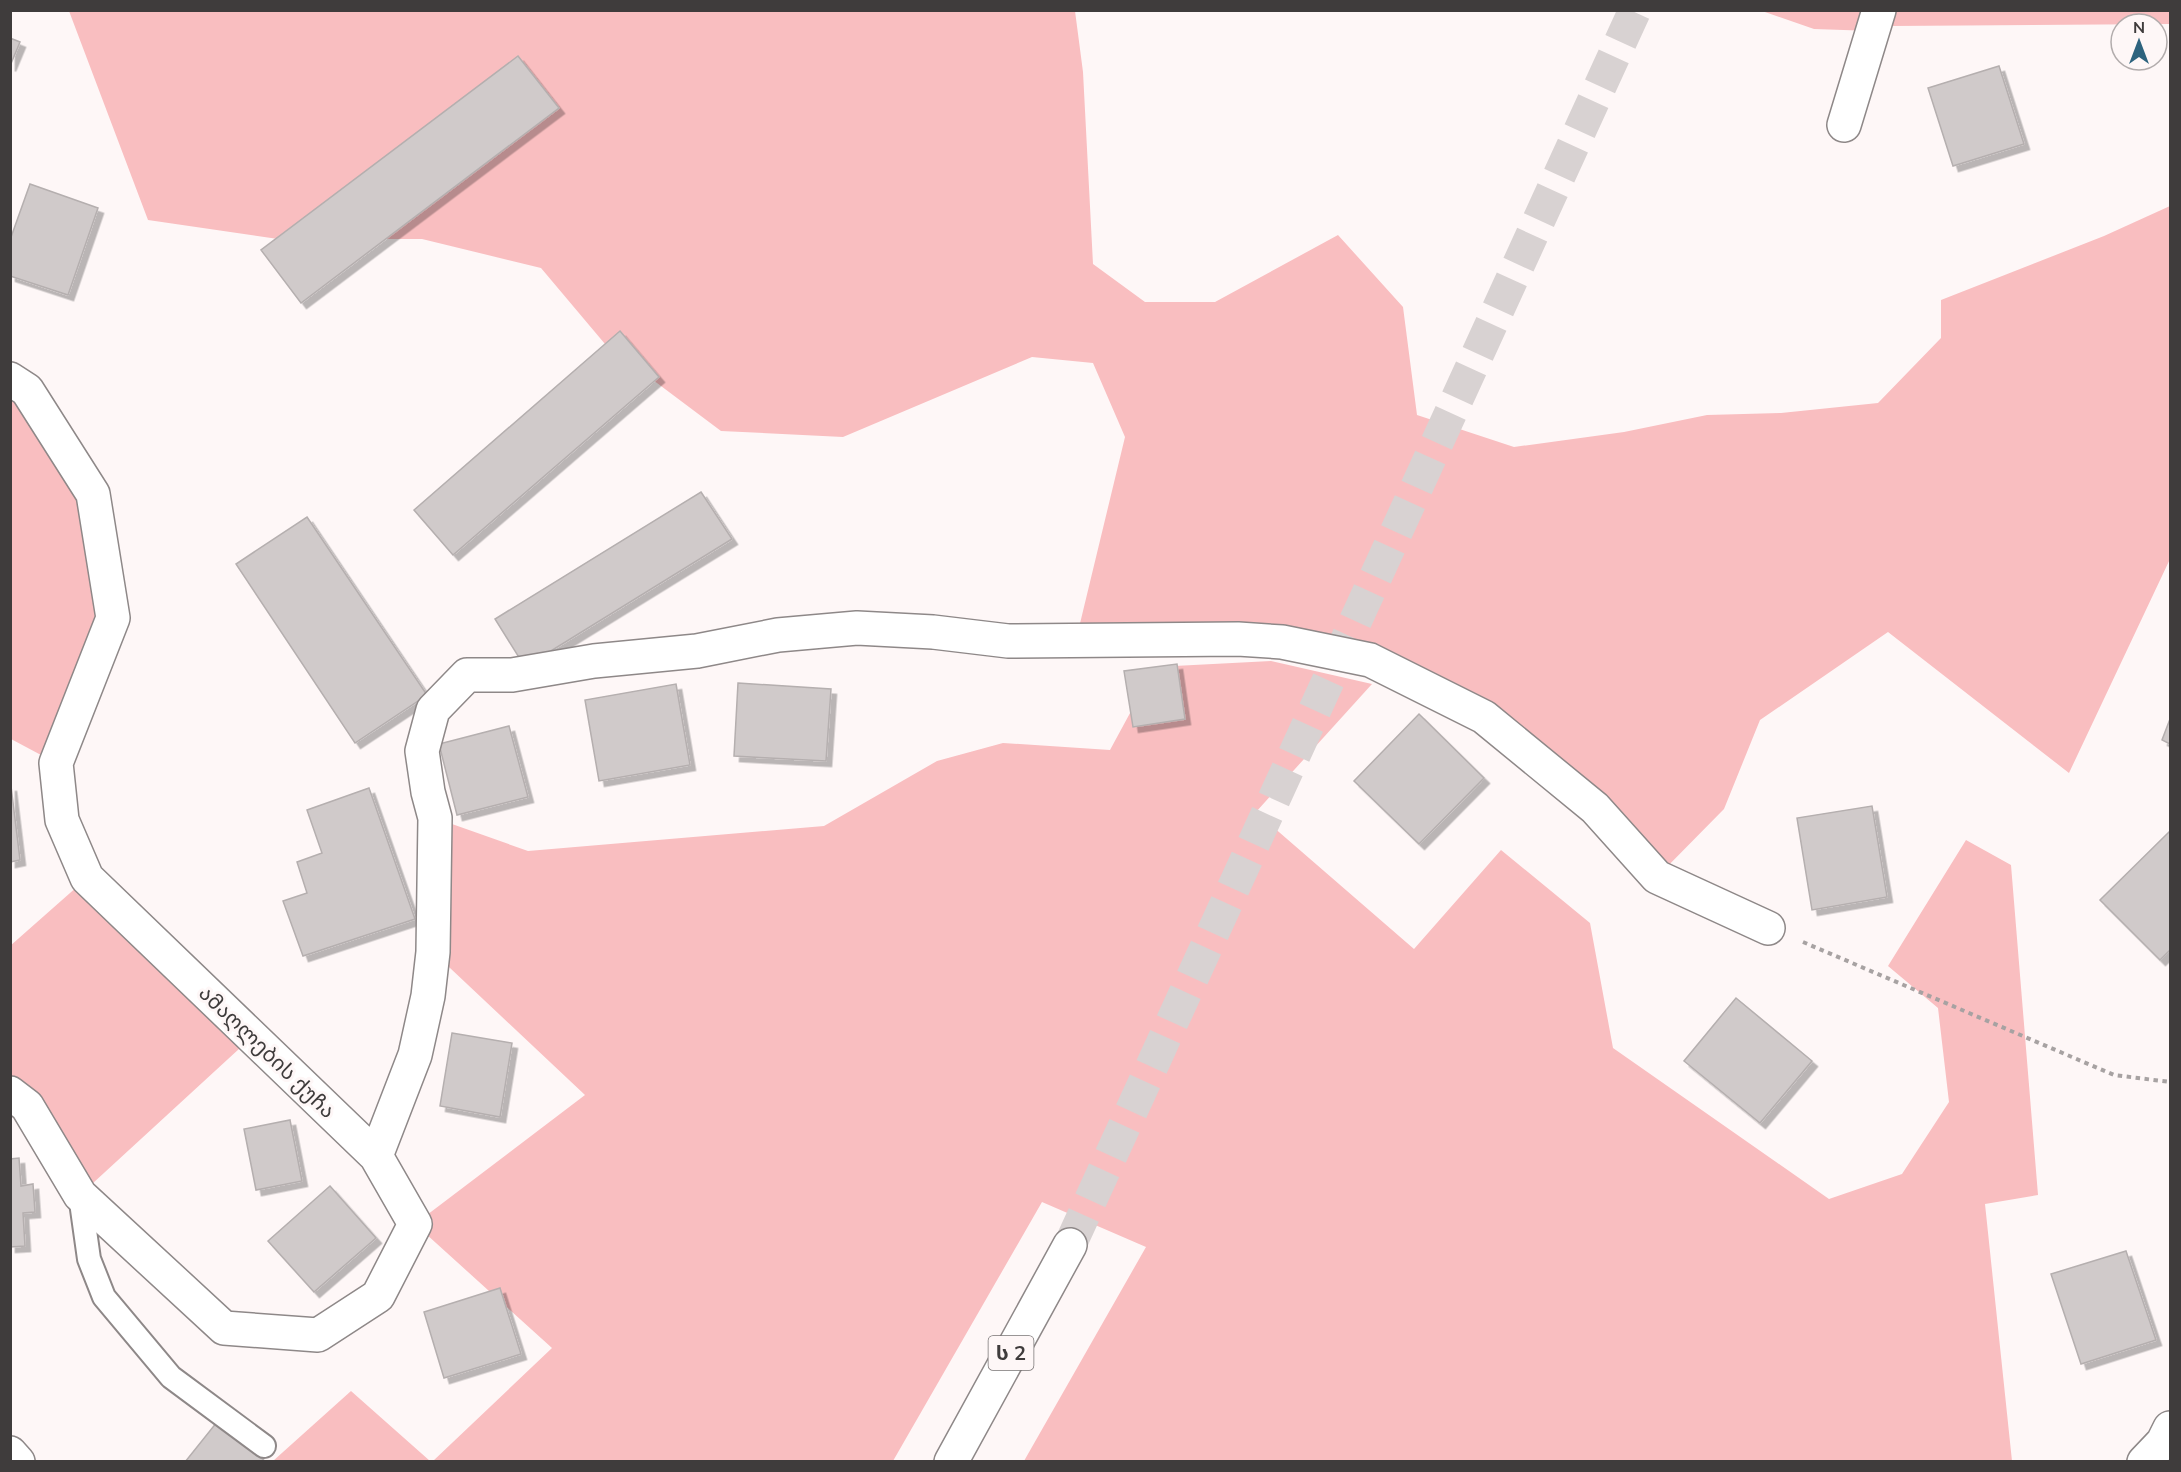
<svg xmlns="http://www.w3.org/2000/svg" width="2181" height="1472" font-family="Mulish,'Noto Sans Georgian',sans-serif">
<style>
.green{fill:#f9bec0}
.building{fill:#d0caca;stroke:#b5afaf;stroke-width:1.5;filter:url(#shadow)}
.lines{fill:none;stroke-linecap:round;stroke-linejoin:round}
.trunk-tunnel{stroke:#d8d2d2;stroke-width:33;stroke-dasharray:33 16;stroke-linecap:butt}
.service-casing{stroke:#8e8888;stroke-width:26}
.minor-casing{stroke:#8e8888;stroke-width:36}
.trunk-casing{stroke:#8e8888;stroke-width:36}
.path{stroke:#a7a2a2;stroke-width:4;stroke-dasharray:4.5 4.5;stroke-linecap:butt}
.service{stroke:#fff;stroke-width:22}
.minor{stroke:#fff;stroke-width:33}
.trunk{stroke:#fff;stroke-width:33}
.labels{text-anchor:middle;stroke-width:6;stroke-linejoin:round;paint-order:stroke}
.shield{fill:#fef7f7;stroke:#787474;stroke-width:1.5}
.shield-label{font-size:20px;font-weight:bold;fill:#3f3c3c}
.street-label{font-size:21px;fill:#3f3c3c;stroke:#fef7f7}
</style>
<defs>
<filter id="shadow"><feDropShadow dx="5.5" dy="5.5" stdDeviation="0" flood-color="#0004"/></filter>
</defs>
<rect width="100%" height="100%" fill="#fef7f7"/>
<!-- green -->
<path class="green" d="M69 11H1075L1083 72 1093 264 1145 302H1215L1338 235 1403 307 1417 415 1514 447 1624 432 1707 415 1781 413 1878 403 1941 338V300L2104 236 2170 206V559L2069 773 1888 632 1760 720 1724 809 1657 877 1595 808 1370 660 1076 640 1125 437 1093 363 1032 357 843 437 721 431 605 344 541 268 422 239H278L148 220Z
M1762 11H1879L1873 31 1814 29Z
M1894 11H2170V24L1891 26Z
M10 379 93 494 113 618 56 763 11 739Z
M1271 661 1372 684 1256 812 1414 949 1501 850 1590 923 1613 1048 1829 1199 1902 1174 1949 1102 1938 1008 1888 966 1966 840 2011 865 2038 1195 1985 1204 2012 1461H1024L1146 1247 1042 1202 893 1461H433L552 1348 415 1224 585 1095 433 952 435 818 528 851 824 826 937 761 1003 743 1110 750 1155 667Z
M87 878 252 1037 80 1195 11 1093 10 946Z
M351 1391 430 1461H273Z"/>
<!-- building -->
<path class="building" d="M10 38 20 42 10 66Z
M518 56 559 108 301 303 261 250Z
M1999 66 2024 144 1953 166 1928 88Z
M30 184 98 208 68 295 10 276V240Z
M620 331 659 377 453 555 414 510Z
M701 492 732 539 525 667 495 619Z
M307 517 427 695 355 743 236 564Z
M1177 664 1185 719 1133 727 1124 671Z
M738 683 831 689 826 761 734 756Z
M676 684 690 765 599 781 585 700Z
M1419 714 1484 778 1419 844 1354 781Z
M2170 719V744L2162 740Z
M509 726 528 797 457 815 439 744Z
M11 786 20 860 10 862V786Z
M369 788 415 919 303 956 283 901 307 893 297 862 322 853 307 810Z
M1872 806 1887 897 1812 910 1797 818Z
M2170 831V950L2160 960 2100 900Z
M1736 998 1812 1061 1760 1123 1684 1061Z
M452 1033 512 1043 500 1117 440 1106Z
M290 1120 302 1181 256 1190 244 1129Z
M19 1158 21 1186 33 1184 35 1212 23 1213 25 1246 10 1247V1159Z
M330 1186 376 1238 314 1292 268 1241Z
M2126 1251 2156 1340 2081 1364 2051 1274Z
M500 1288 521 1354 444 1378 424 1312Z
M217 1422 266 1462H185Z"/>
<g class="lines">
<!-- trunk-tunnel -->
<path class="trunk-tunnel" d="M1070 1245 1635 10"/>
<defs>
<path id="service" d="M80 1195 89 1259 104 1297 171 1377 264 1446"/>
<path id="minor" d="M1844 125 1879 10
M10 379 27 390 93 494 113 618 56 763 62 820 87 878 376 1156 415 1224 378 1296 318 1335 224 1328 80 1195 27 1106 10 1093
M376 1156 415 1055 428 996 433 952 435 818 428 792 422 751 433 710 467 675H512L594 661 697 651 778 635 857 628 933 632 1008 641 1238 639 1282 642 1370 660 1484 717 1595 808 1657 877 1768 928
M10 1453 18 1462
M2144 1462 2163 1442 2170 1428"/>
<path id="trunk" d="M951 1462 1070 1245"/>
</defs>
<!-- service casing -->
<use href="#service" class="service-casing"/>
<!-- minor casing -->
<use href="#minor" class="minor-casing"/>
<!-- trunk casing -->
<use href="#trunk" class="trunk-casing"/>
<!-- path -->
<path class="path" d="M1803 942 2114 1075 2170 1082"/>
<!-- service -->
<use href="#service" class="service"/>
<!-- minor -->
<use href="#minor" class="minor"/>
<!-- trunk -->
<use href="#trunk" class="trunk"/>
</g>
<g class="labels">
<!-- shield labels -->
<rect class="shield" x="988.5" y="1336" width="45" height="34" rx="4.5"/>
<g class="shield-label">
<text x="1011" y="1360">ს 2</text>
</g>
<!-- street labels -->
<g class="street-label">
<text transform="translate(267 1052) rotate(44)" y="7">ამაღლების ქუჩა</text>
</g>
</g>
<!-- border -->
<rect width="2181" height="1472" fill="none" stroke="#3f3c3c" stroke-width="24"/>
<!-- north arrow -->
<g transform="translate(2139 42)"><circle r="28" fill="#fef7f7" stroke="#b2acac" stroke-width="1.5"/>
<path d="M0-4.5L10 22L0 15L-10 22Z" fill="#2d637e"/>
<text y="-9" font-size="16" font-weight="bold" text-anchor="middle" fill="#3f3c3c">N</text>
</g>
</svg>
